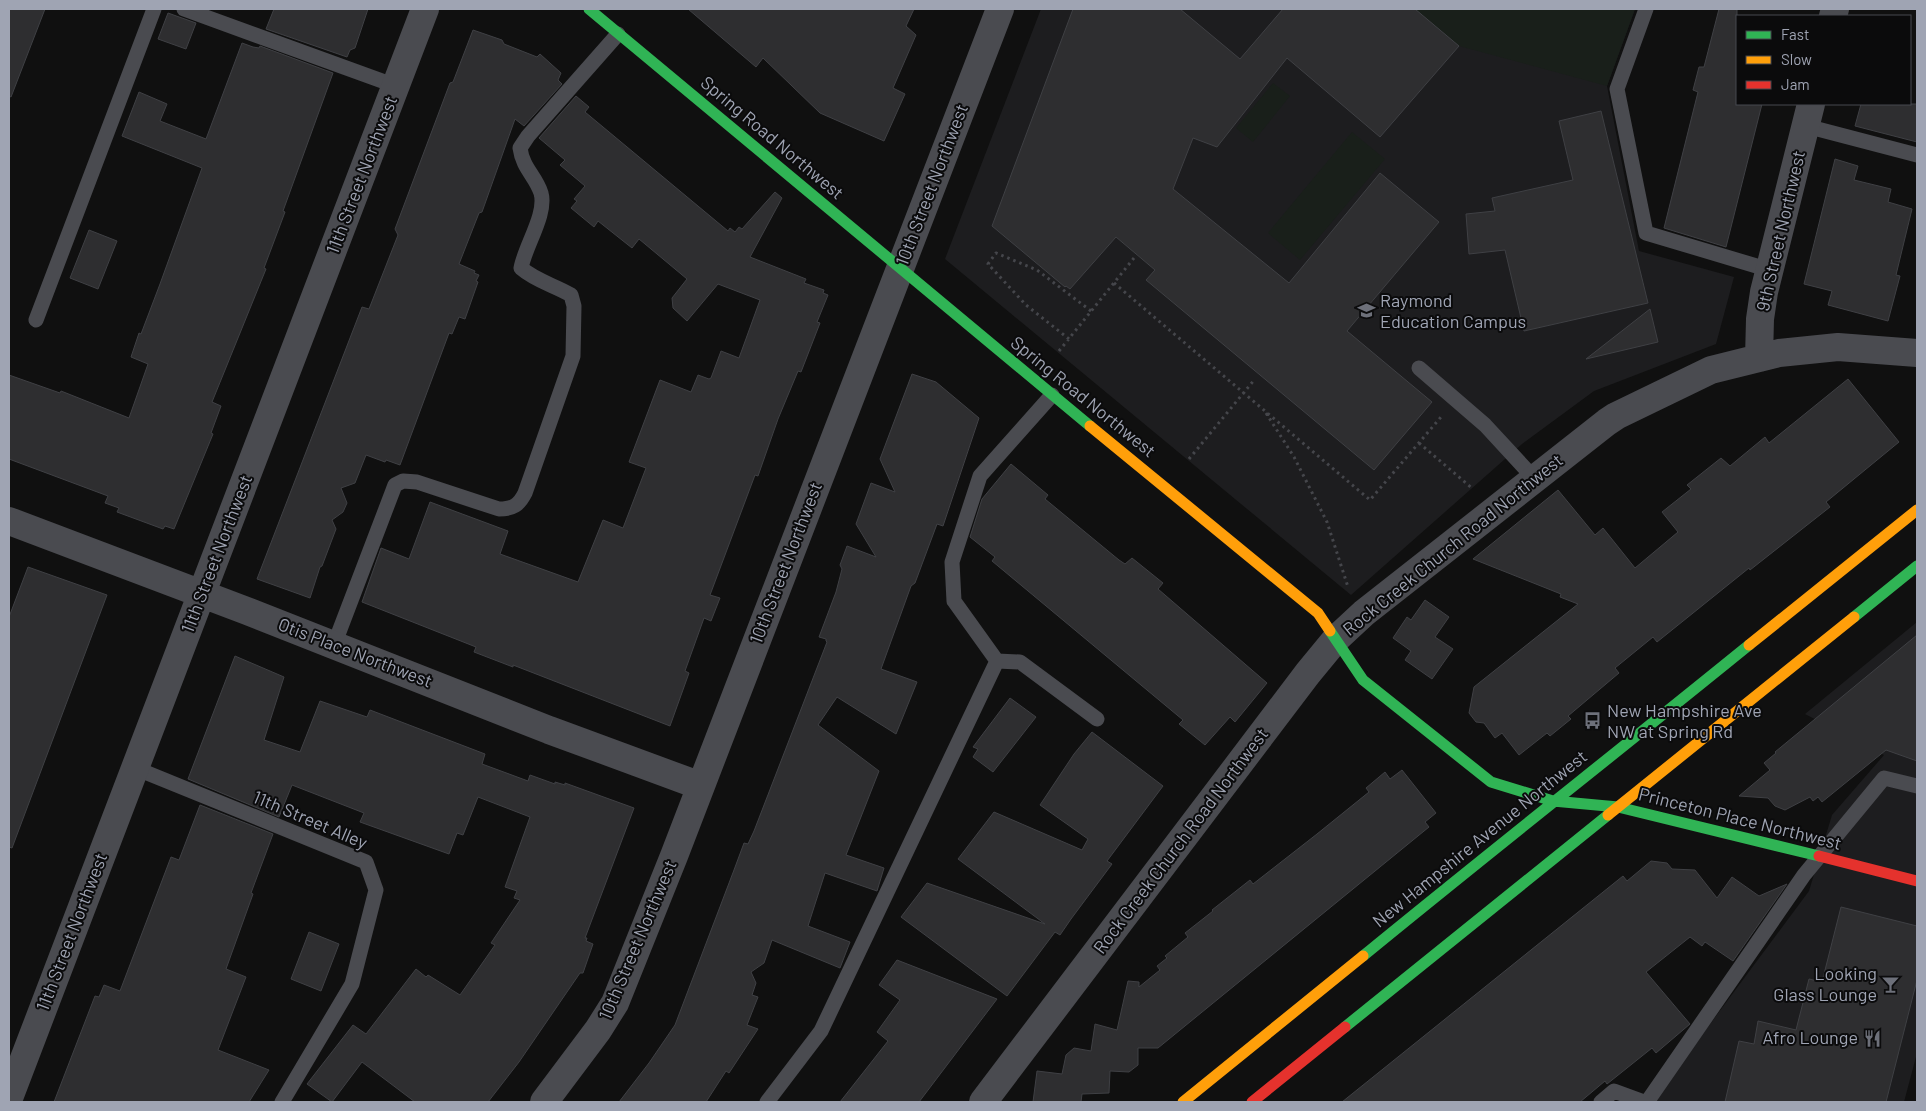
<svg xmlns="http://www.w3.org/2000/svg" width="1926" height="1111" font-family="Barlow,sans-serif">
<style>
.built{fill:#1d1d1f}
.green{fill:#191f1a}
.building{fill:#2e2e30;stroke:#3f4044}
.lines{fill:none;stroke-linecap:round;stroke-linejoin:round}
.path{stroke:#45464b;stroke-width:3;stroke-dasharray:2.5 4;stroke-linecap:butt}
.lane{stroke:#4a4b50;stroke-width:15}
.street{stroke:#4a4b50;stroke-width:28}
.fast{stroke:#30b455;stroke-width:11}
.slow{stroke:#ff9f0a;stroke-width:11}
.jam{stroke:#e5322d;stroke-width:11}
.labels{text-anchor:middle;stroke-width:4;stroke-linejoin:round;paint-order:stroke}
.street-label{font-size:18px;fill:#9fa4b3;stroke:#0b0b0c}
.poi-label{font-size:18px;fill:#9fa4b3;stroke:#0b0b0c;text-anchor:start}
</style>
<rect width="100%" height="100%" fill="#101010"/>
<!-- built -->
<path class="built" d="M1041 9H1635L1607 86 1639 251 1734 277 1716 344 1594 391 1522 444 1351 595 945 259Z
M1917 622V1053L1904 1102H1652L1809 891 1832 815 1884 755 1805 714Z"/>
<!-- green -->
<path class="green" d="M1415 9H1635L1607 86 1459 46Z
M1273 83 1290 96 1253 142 1236 128Z
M1352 132 1385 159 1300 260 1268 233Z"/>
<!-- building -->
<path class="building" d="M9 9H45L11 97 9 96Z
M274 9H368L355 48 350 50 347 57 266 29Z
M688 9H914L906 26 916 35 893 88 905 94 884 141 820 113 763 58 756 67Z
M1073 9H1180L1240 59 1283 9H1415L1459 46 1380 137 1287 58 1217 147 1193 138 1173 189 1289 283 1380 173 1439 222 1347 331 1432 402 1374 470 1146 280 1155 270 1116 237 1070 289 1066 286 1065 287 992 226Z
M1719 9H1737V104H1762L1726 247 1664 228 1698 92 1693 90 1699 67H1704Z
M168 13 196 23 186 49 158 39Z
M473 30 502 40 504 44 537 57 540 54 561 73 558 80 562 84 524 126 515 119 482 212 479 213 459 264 475 271 474 273 479 275 476 281 478 282 465 319 459 317 452 334 449 333 400 465 386 460 385 462 366 455 355 483 341 488 347 503 343 512 332 520 336 529 322 566 320 567 310 598 257 579 362 307 369 309 398 235 395 229 450 83 453 82Z
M242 43 253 47 259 48 260 46 333 73 283 211 285 212 264 268 266 269 212 402 221 406 211 433 213 434 174 529 165 526 163 529 117 512 119 508 105 503 108 496 9 459V375L60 393 61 391 129 418 148 364 131 357 139 333 141 334 160 284 202 168 122 136 139 92 167 104 160 121 206 139Z
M576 96 589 107 585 112 728 231 730 228 735 232 739 227 742 229 775 192 782 198 750 257 806 279 804 283 824 290 823 293 828 295 817 322 820 323 801 372 798 371 778 419 758 476 755 475 710 595 720 598 711 621 704 618 685 671 689 673 670 726 513 665V667L474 652 476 647 362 602 381 548 409 559 430 502 508 531 500 554 578 582 603 520 623 528 646 468 629 462 660 380 691 392 698 375 709 379 711 378 721 351 739 358 760 300 718 284 687 321 673 308 672 298 687 279 639 239 632 248 598 221 594 227 571 208 577 201 574 199 585 186 560 165 565 160 539 138Z
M1861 104H1917V142L1855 126Z
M1601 111 1648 303 1524 331 1505 250 1469 254 1466 214 1495 211 1492 198 1573 180 1559 121Z
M1835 159 1858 166 1854 180 1891 189 1888 202 1912 209 1896 275 1900 276 1888 321 1828 305 1832 291 1804 284Z
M89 230 117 241 98 289 70 278Z
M1650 309 1658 342 1586 359Z
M912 374 936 382 979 418 943 526 937 524 915 583 911 586 881 669 917 682 896 734 837 697 818 725 879 771 846 855 884 868 877 891 825 873 808 926 850 942 840 968 772 940 764 963 751 972 756 983 752 995 758 997 747 1025 758 1029 729 1073 726 1071 706 1102H619L649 1063 675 1025 734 870 744 843 748 844 754 831 827 642 826 641V639L819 637 836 592 842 569 840 565 847 546 876 557 856 524 871 483 895 492 880 459Z
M1848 379 1899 442 1826 502 1830 507 1750 570 1749 568 1657 642 1653 637 1615 668 1619 673 1568 716 1571 719 1550 736 1547 733 1519 755 1502 733 1495 738 1484 723 1476 722 1469 713 1474 687 1578 604 1560 597 1561 594 1473 559 1558 490 1595 535 1603 528 1635 568 1678 532 1662 512 1691 489 1687 485 1721 458 1730 466 1765 437 1769 443Z
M1011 464 1048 495 1045 499 1119 560 1125 564 1132 558 1163 583 1158 589 1267 683 1235 722 1230 717 1205 745 1179 724 1183 720 992 561 995 557 970 537 982 499Z
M28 567 107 595 12 848 9 847V617Z
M1425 600 1449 617 1435 637 1453 649 1432 679 1405 660 1411 651 1393 638 1407 617 1411 620Z
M1917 635V761L1886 750 1822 802 1818 797 1813 801 1810 797 1785 810 1775 806 1768 798 1739 796 1770 770 1764 763 1776 753 1775 752Z
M235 656 284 677 264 740 300 752 320 701 367 717 370 710 485 754 482 764 528 781 530 775 555 784V782L565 785V783L634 808 585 938H587L586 941 593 944 583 973H580L519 1062 488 1102H415L362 1062 332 1102 307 1084 353 1025 366 1034 416 969 426 977 428 975 460 995 495 945 491 943 520 900 514 898 517 891 505 887 530 817 478 797 463 835 457 833 449 854 360 822 364 813 292 785 279 817 188 779Z
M1010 698 1036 717 993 772 973 757 978 749 973 747Z
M1092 732 1163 786 1107 861 1112 864 1071 919 1060 935 1055 932 1007 996 901 917 927 883 1045 924 958 859 994 812 1082 850 1088 839 1040 805 1074 754Z
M1402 770 1436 813 1425 822 1429 827 1158 1048H1138V1065L1129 1072 1110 1071 1109 1093 1082 1094 1081 1102H1033L1037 1071 1062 1074 1066 1055 1074 1048 1091 1051 1095 1024 1117 1030 1128 981 1139 982V987L1160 970 1157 966 1167 958 1165 956 1188 937 1185 933 1213 911 1212 910 1250 880 1253 884 1317 834 1369 792 1366 788 1385 772 1390 779Z
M200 805 273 834 251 893 253 894 226 969 246 977 218 1050 269 1070 249 1102H54L95 996 99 997 104 985 120 991 171 857 179 860Z
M1651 861 1667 863 1672 869 1695 870 1717 898 1732 877 1759 896 1787 884 1733 961 1705 942 1702 946 1690 937 1646 972 1690 1024 1656 1053 1652 1048 1607 1084 1605 1081 1580 1102H1342L1623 876 1627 881Z
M1841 907 1917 926V980L1886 1102H1725L1739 1041 1754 1044 1758 1021 1796 1030 1809 979 1822 982Z
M309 932 339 944 321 991 291 979Z
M897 960 997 999 919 1102H840L888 1041 877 1032 900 1000 879 985Z"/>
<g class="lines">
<!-- path -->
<path class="path" d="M1114 283 1370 500 1441 417
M1069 339 1026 305 988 264 996 253 1037 270 1091 311
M1059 351 1134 258
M1266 413 1294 457 1327 522 1348 587
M1419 443 1473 489
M1189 459 1255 379"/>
<!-- lane -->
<path class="lane" d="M184 9 396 86
M1646 9 1617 89 1646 233 1770 270
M1806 126 1917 155
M36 320 154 9
M1419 368 1485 425 1534 478
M334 645 395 485 403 481 417 482 499 509C513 509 519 505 525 493L573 356 574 306 571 295C554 285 536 281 521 268 525 246 547 214 541 193 535 175 523 169 520 148L528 136 618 34
M997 661 954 601 952 562 980 476 1052 395
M135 768 366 862 376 890 352 984 282 1102
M767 1102 821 1031 997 661 1020 662 1097 719
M1601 1102 1614 1091 1644 1102
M1647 1102 1804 875 1884 778 1917 786"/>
<!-- street -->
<path class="street" d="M1833 16 1835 9
M1759 358 1760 319 1764 292 1811 104
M9 521 247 611 549 730 701 786
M9 1098 425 9
M544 1102 598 1030 615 1003 674 856 1000 9
M983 1102 1308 673 1336 639 1364 613 1607 422 1616 416 1711 370 1779 353 1838 347 1917 353"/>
<!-- fast -->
<path class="fast" d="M589 9 1090 426
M1854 617 1917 566
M1330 631 1363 680 1491 782 1553 801 1618 807 1819 856
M1363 956C1491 851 1621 749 1749 645
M1345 1027 1608 815"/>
<!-- slow -->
<path class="slow" d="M1090 426 1318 613 1330 631
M1749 645 1917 510
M1608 815 1854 617
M1183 1102 1363 956"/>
<!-- jam -->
<path class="jam" d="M1819 856 1917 881
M1252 1102 1345 1027"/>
</g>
<!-- icons -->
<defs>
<symbol id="school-bare" viewBox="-9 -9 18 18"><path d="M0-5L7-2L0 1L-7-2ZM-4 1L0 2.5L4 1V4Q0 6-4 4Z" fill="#6d707a" stroke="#0b0b0c" stroke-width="2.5" paint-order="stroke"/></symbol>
<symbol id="bus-bare" viewBox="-9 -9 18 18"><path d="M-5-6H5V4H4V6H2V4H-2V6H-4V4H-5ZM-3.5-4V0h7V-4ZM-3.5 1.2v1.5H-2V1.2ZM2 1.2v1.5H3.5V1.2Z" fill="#6d707a" stroke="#0b0b0c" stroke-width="2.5" paint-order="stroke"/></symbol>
<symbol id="bar-bare" viewBox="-9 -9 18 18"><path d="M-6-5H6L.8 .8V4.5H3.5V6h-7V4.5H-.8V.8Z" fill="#6d707a" stroke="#0b0b0c" stroke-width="2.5" paint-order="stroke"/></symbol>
<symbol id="restaurant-bare" viewBox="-9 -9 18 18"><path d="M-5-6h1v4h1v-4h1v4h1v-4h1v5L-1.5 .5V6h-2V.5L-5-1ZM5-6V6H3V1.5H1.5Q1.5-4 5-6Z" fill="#6d707a" stroke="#0b0b0c" stroke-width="2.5" paint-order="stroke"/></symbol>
</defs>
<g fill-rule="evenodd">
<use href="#school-bare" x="1354" y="298" width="25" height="25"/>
<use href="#bus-bare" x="1580" y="708" width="25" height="25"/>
<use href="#bar-bare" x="1878" y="972" width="25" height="25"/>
<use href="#restaurant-bare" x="1860" y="1026" width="25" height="25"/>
</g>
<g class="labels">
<!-- street labels -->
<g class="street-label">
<text transform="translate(772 138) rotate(40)" y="6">Spring Road Northwest</text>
<text transform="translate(362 175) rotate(-69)" y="6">11th Street Northwest</text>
<text transform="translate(932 185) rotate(-69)" y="6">10th Street Northwest</text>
<text transform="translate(1781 231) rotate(-77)" y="6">9th Street Northwest</text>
<text transform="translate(1083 397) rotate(39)" y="6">Spring Road Northwest</text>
<text transform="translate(1453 545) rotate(-39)" y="6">Rock Creek Church Road Northwest</text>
<text transform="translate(217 554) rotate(-69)" y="6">11th Street Northwest</text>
<text transform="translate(786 563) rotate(-69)" y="6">10th Street Northwest</text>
<text transform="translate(355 653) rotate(21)" y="6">Otis Place Northwest</text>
<text transform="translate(1740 819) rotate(14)" y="6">Princeton Place Northwest</text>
<text transform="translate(310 820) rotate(23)" y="6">11th Street Alley</text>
<text transform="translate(1480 839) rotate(-39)" y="6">New Hampshire Avenue Northwest</text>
<text transform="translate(1181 841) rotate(-53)" y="6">Rock Creek Church Road Northwest</text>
<text transform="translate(72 932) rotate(-69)" y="6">11th Street Northwest</text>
<text transform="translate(638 940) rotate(-67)" y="6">10th Street Northwest</text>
</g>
<!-- poi labels -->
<g class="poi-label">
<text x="1380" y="307">Raymond<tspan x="1380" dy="21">Education Campus</tspan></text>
<text x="1607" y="717">New Hampshire Ave<tspan x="1607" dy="21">NW at Spring Rd</tspan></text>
<text x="1877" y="980" text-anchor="end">Looking<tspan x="1877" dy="21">Glass Lounge</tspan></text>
<text x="1858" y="1044" text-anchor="end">Afro Lounge</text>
</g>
</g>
<!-- border -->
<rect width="1926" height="1111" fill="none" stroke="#9fa4b3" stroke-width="20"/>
<!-- legend -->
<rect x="1736" y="15" width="175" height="90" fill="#0b0b0c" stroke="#46484f"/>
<rect x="1746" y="31" width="25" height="8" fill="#30b455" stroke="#46484f"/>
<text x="1781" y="40" font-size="15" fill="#9fa4b3">Fast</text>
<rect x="1746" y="56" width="25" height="8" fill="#ff9f0a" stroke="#46484f"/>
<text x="1781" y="65" font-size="15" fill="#9fa4b3">Slow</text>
<rect x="1746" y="81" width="25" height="8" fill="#e5322d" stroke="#46484f"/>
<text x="1781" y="90" font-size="15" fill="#9fa4b3">Jam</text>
</svg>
